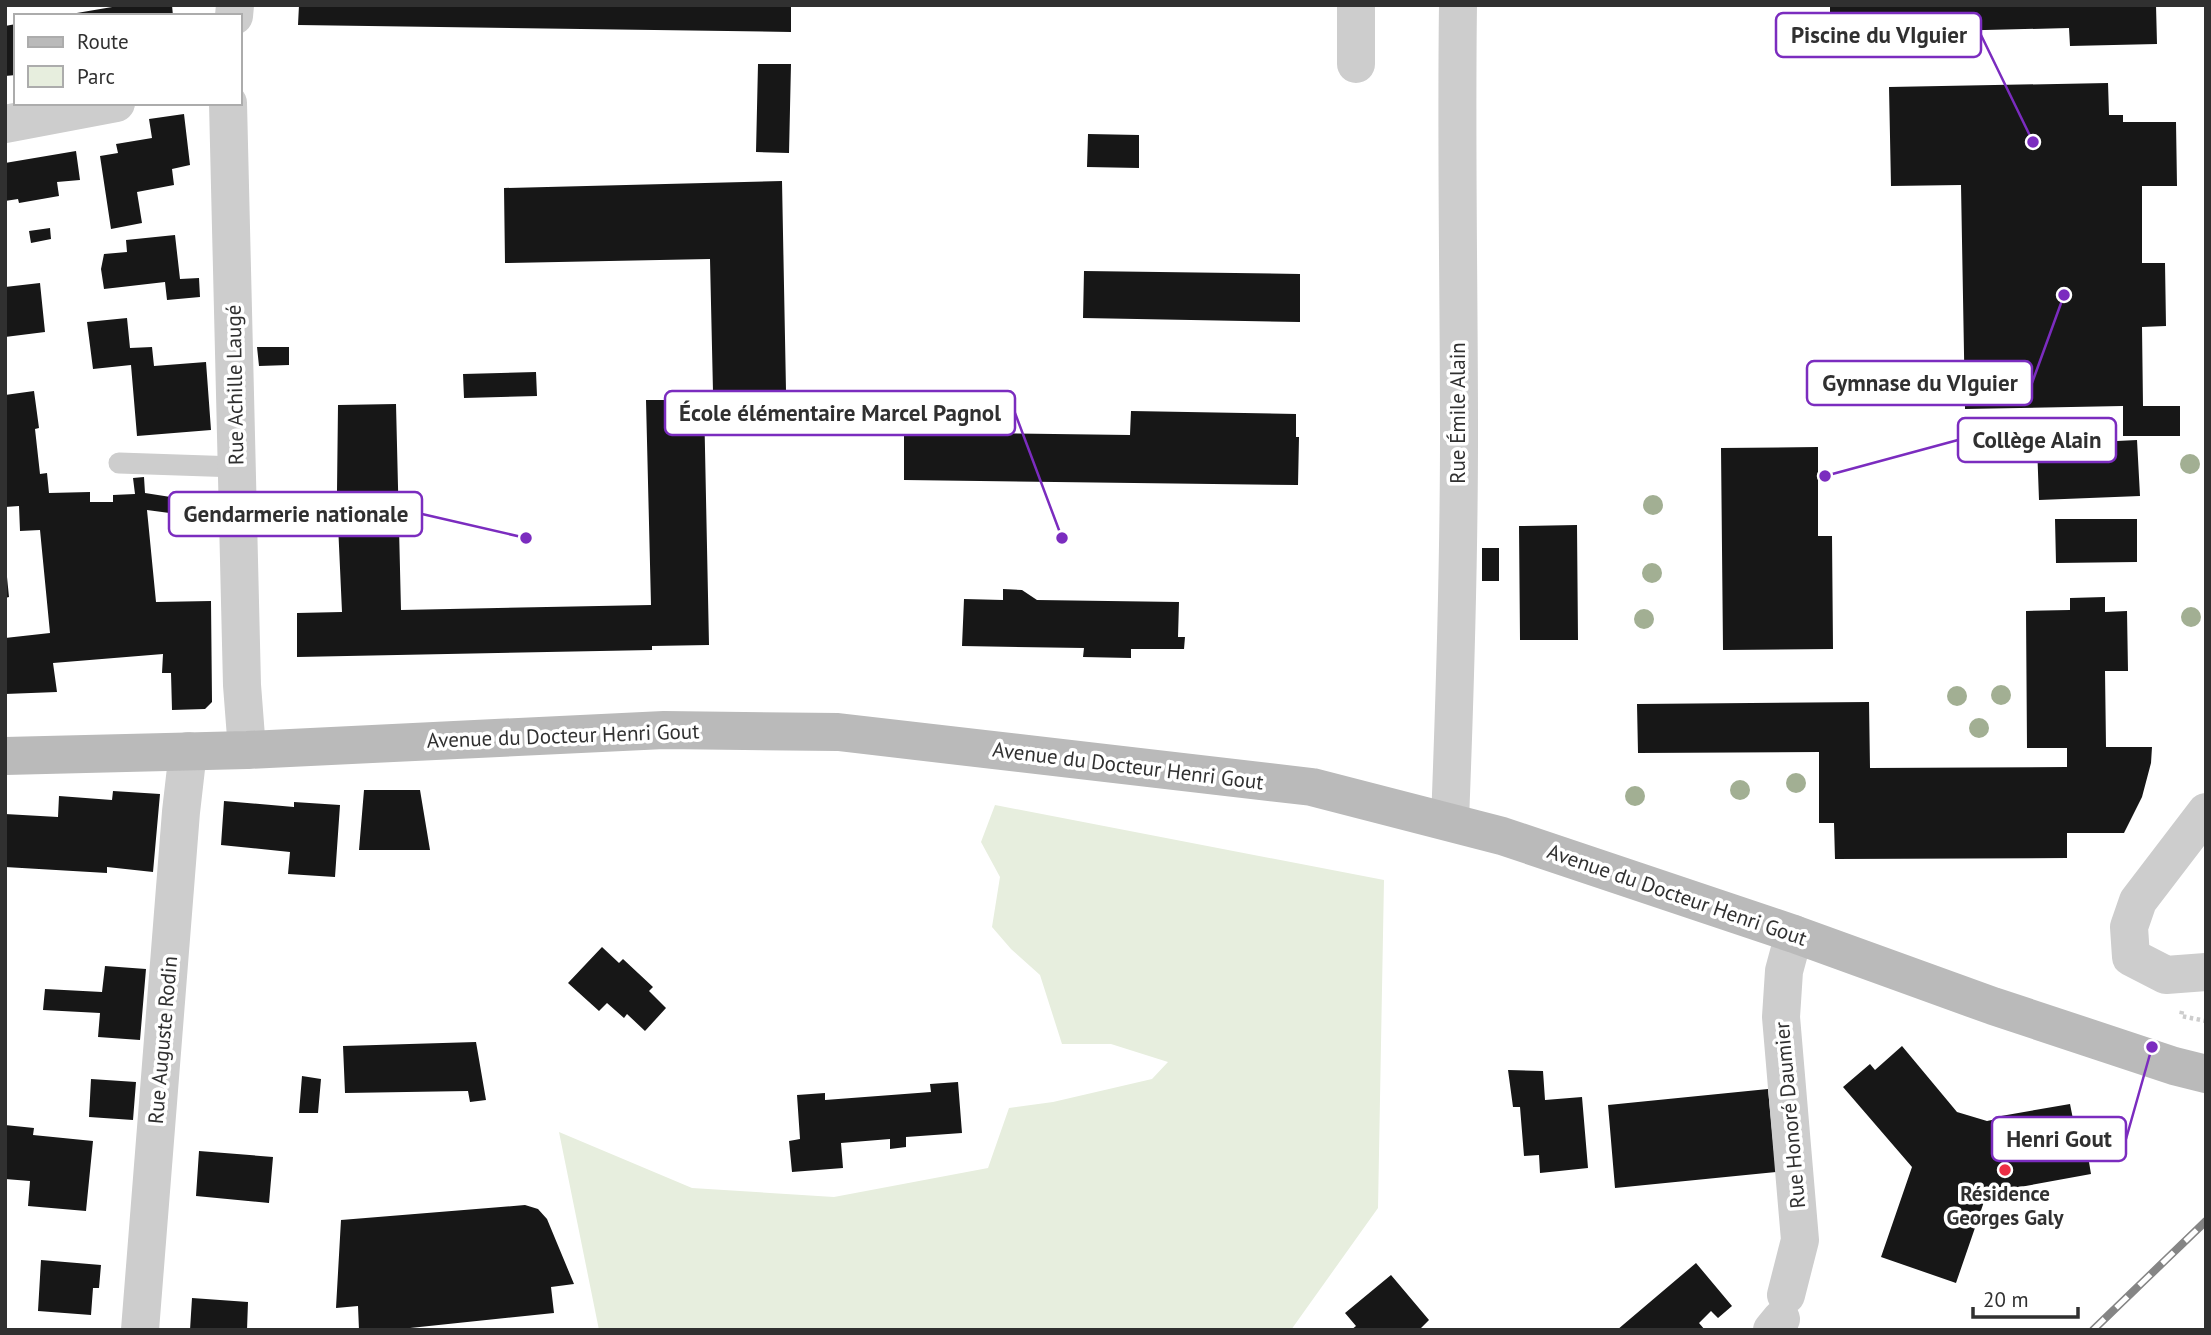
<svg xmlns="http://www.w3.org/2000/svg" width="2211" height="1335" font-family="'PT Sans',sans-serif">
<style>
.green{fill:#e7eede}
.building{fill:#171717}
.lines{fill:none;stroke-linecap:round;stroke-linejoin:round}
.path{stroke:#cdcdcd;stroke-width:4.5;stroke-dasharray:3.5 3.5;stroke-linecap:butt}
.lane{stroke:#cdcdcd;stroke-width:21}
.street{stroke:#cdcdcd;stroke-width:38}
.secondary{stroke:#bababa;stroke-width:38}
.rail-casing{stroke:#858585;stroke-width:8}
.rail{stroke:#fff;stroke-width:5;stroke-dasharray:16;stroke-linecap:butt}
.tree{fill:#a2af93}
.poi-dot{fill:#ec2e45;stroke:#fff;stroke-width:2.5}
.labels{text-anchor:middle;stroke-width:7;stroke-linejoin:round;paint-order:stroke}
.street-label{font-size:21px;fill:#303030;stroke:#fff}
.poi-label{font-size:21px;font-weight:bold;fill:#303030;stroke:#fff}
.leader{fill:none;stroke:#7b2cbf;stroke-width:2.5}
.callout-dot{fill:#7b2cbf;stroke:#fff;stroke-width:2.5}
.callout{fill:#fff;stroke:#7b2cbf;stroke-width:2.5}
.callout-label{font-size:23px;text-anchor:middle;font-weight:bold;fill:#303030}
</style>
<rect width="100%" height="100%" fill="#fff"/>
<!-- green -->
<path class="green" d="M995 805 1384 880 1378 1208 1291 1330H599L559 1132 692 1188 834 1197 988 1168 1009 1108 1053 1102 1152 1079 1168 1062 1111 1044H1062L1040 975 1011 949 992 927 1000 877 981 842Z"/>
<!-- building -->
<path class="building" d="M124 5H172L173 16H59Z
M299 5H791V32L298 25Z
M1830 5H2156L2157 44 2070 46 2069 28 1867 33 1868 50 1830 51Z
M16 24V75L5 76V26Z
M758 64H791L789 153 756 152Z
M2108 83 2109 115H2123V122H2176L2177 186H2142V263H2165L2166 326 2142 327 2143 406H2180V436H2123V406L1965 409 1961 185 1891 186 1889 87Z
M184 114 190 165 172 169 174 185 137 192 142 223 111 229 100 156 118 153 116 144 152 138 149 119Z
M1088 134 1139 135V168L1087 167Z
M76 151 80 180 57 182 59 196 19 203 18 199 5 201V163Z
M782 181 786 390 713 392 710 259 505 263 504 188Z
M50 228 51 239 31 243 29 231Z
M175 235 180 279 199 278 200 297 167 300 165 282 104 289 101 269 104 254 127 252 126 240Z
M1084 271 1300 274V322L1083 318Z
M40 283 45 332 5 337V287Z
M127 318 130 348 152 347 154 366 206 362 211 430 137 436 131 365 93 369 87 322Z
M257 347H289V365L259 366Z
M536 372 537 396 464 398 463 374Z
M34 391 39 428 35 429 40 474 47 473 49 493 90 492V502H113V495L135 494 133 478 144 477 145 493 177 498V514L147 510 156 602 211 601 212 702 205 709 172 710 171 673H162L163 654 53 663 57 692 5 694V638L50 633 40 530 20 531 19 506 5 507V395Z
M646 400H704L709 645 652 646V650L297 657V613L342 612 338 524 340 491H337L338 405 396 404 401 610 651 605Z
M1131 411 1296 414V437H1299L1298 485 904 480V432L1130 435Z
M2137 440 2140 496 2039 500 2037 445Z
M1818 447V536H1832L1833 649 1723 650 1721 448Z
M2055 519H2137V562L2056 563Z
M1577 525 1578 640H1520L1519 526Z
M1482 548H1499V581H1482Z
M5 577H7L9 597 5 598Z
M1003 589 1022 590 1037 600 1179 602 1178 637H1185L1184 649H1131V658L1083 657 1084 648 962 646 964 599 1003 600Z
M2105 597V612L2127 611 2128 671H2105L2106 747H2152L2151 763 2142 797 2124 833H2067V858L1835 859 1834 823H1819V752L1638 753 1637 704 1869 702 1870 768 2067 767V748H2027L2026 611 2070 610V598Z
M364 790H420L430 850H359Z
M113 791 160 794 153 872 107 867V873L5 867V814L58 817 59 796 112 800Z
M224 801 294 807V802L340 805 335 877 288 874 290 852 221 845Z
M602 947 619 963 623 959 653 987 649 991 666 1008 645 1031 627 1014 624 1018 607 1003 599 1011 568 983Z
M105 966 146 969 140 1040 98 1037 100 1013 43 1010 45 989 102 992Z
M476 1042 486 1100 470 1102 468 1091 345 1093 343 1046Z
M1902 1046 1957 1112 1987 1121 2001 1118V1116L2070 1104 2077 1139 2085 1138 2091 1174 1987 1193 1956 1283 1881 1257 1912 1167 1843 1087 1870 1064 1875 1070Z
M1508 1070 1543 1071 1545 1100 1582 1097 1588 1168 1540 1173 1539 1155 1524 1156 1520 1107H1513Z
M302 1076 321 1079 318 1113H299Z
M91 1079 136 1082 133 1120 89 1117Z
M958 1082 962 1133 906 1137V1147L890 1149V1139L841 1143 843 1168 792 1172 789 1141 800 1139 797 1095 825 1093V1100L931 1092 930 1084Z
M1768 1089 1776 1172 1615 1188 1608 1105Z
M5 1125 34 1128 33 1135 93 1141 86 1211 28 1206 30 1181 5 1179Z
M199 1151 273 1157 269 1203 196 1196Z
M525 1205 538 1209 547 1219 574 1284 551 1287 554 1313 391 1330H359L358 1306 336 1308 341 1220Z
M41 1260 101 1265 99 1288H93L91 1315 38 1311Z
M1696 1263 1732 1306 1718 1318 1711 1311 1699 1323 1705 1330H1617Z
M1391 1275 1429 1320 1419 1330H1351L1356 1326 1345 1313Z
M192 1298 248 1302 247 1330H190Z"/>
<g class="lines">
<!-- path -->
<path class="path" d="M2182 1011 2181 1016 2206 1021"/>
<!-- lane -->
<path class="lane" d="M119 463 237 467"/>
<!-- street -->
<path class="street" d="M234 16 235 5
M1356 64V5
M228 103 242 685 247 750
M5 124 116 103
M2206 812 2138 901 2129 927 2131 957 2166 975 2206 972
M1450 821C1455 692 1459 563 1459 434 1459 291 1456 148 1458 5
M1786 1295 1800 1240 1781 1017 1784 971 1794 934
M140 1330 181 812 188 751
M1772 1330 1781 1319"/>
<!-- secondary -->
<path class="secondary" d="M5 756 247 750 664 730 838 732 1312 787 1502 836 1794 934 1993 1006 2174 1066 2206 1074"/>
<defs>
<path id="rail" d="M2093 1330 2206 1221"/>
</defs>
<!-- rail casing -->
<use href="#rail" class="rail-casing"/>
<!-- rail -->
<use href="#rail" class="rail"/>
</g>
<!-- trees -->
<g class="tree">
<circle cx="2190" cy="464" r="10"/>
<circle cx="1653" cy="505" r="10"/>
<circle cx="1652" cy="573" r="10"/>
<circle cx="2191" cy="617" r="10"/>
<circle cx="1644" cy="619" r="10"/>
<circle cx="2001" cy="695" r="10"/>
<circle cx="1957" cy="696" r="10"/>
<circle cx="1979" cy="728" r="10"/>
<circle cx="1796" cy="783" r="10"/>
<circle cx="1740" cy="790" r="10"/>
<circle cx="1635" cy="796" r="10"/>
</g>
<!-- markers -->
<circle class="poi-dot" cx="2005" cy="1170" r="7"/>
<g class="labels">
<!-- street labels -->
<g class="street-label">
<text transform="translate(235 385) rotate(-91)" y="7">Rue Achille Laugé</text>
<text transform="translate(1458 413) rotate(-90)" y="7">Rue Émile Alain</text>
<text transform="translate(563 736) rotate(-2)" y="7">Avenue du Docteur Henri Gout</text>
<text transform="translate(1128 766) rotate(7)" y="7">Avenue du Docteur Henri Gout</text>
<text transform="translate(1677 895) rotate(19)" y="7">Avenue du Docteur Henri Gout</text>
<text transform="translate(163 1040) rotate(-85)" y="7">Rue Auguste Rodin</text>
<text transform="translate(1790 1115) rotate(-95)" y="7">Rue Honoré Daumier</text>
</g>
<!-- poi labels -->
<g class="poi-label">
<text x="2005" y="1201">Résidence<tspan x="2005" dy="24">Georges Galy</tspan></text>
</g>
</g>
<!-- callouts -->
<path class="leader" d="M2033 142L1981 35M2064 295L2032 383M1062 538L1015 413M1825 476L1958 440M526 538L422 514M2152 1047L2126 1139"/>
<g class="callout-dot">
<circle cx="2033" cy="142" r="7"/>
<circle cx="2064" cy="295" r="7"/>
<circle cx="1062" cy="538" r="7"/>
<circle cx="1825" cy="476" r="7"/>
<circle cx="526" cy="538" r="7"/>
<circle cx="2152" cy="1047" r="7"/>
</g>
<g class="callout">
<rect x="1776" y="13" width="205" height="44" rx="7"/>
<rect x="1807" y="361" width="225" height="44" rx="7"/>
<rect x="665" y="391" width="350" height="44" rx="7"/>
<rect x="1958" y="418" width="158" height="44" rx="7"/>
<rect x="169" y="492" width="253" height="44" rx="7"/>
<rect x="1992" y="1117" width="134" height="44" rx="7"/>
</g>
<g class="callout-label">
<text x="1879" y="43">Piscine du VIguier</text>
<text x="1920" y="391">Gymnase du VIguier</text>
<text x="840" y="421">École élémentaire Marcel Pagnol</text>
<text x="2037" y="448">Collège Alain</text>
<text x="296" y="522">Gendarmerie nationale</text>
<text x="2059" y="1147">Henri Gout</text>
</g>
<!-- border -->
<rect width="2211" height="1335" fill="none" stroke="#303030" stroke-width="14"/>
<!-- legend -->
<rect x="14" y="14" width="228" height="91" fill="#ffffff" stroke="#acacac" stroke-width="2"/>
<rect x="28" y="37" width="35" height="10" fill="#bababa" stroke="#acacac" stroke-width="2"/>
<text x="77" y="49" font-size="21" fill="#303030">Route</text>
<rect x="28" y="66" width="35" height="21" fill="#e7eede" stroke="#acacac" stroke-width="2"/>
<text x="77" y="84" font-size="21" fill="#303030">Parc</text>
<!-- scale -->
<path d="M1973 1307v10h105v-10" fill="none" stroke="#303030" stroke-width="3.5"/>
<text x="1983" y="1307" font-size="21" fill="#303030" stroke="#ffffff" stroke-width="5" paint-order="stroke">20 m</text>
</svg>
